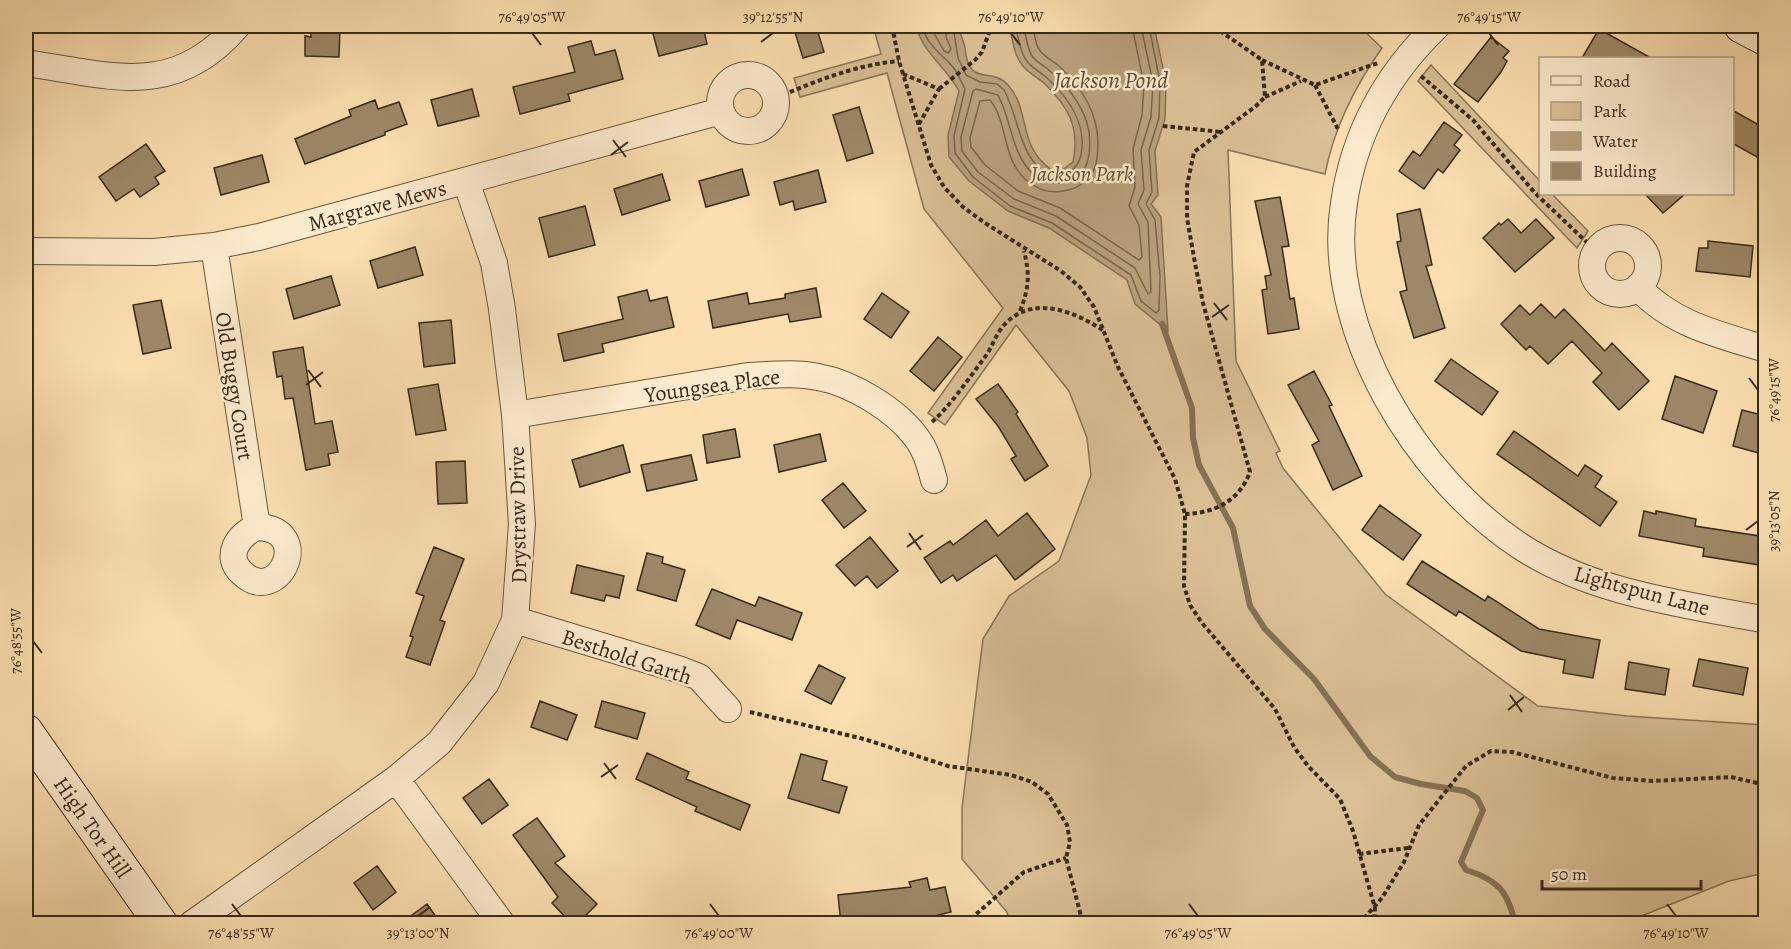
<svg xmlns="http://www.w3.org/2000/svg" width="1791" height="949" font-family="Alegreya,serif">
<style>
.green{fill:#dac096;stroke:#8a7556;stroke-width:1.5}
.water{fill:#b9a17c;stroke:#867154;stroke-width:1.5}
.lines{fill:none;stroke-linecap:round;stroke-linejoin:round}
.shore{stroke:#79664a;stroke-width:1.5}
.stream{stroke:#867154;stroke-width:6}
.building{fill:#9e8867;stroke:#392a17;stroke-width:1.5}
.street-casing{stroke:#6a573d;stroke-width:28}
.secondary-casing{stroke:#392a17;stroke-width:35}
.path{stroke:#392a17;stroke-width:4;stroke-dasharray:4.5 3;stroke-linecap:butt}
.street{stroke:#fceacc;stroke-width:26}
.secondary{stroke:#fceacc;stroke-width:33}
.ticks{fill:none;stroke:#392a17;stroke-width:2}
.labels{text-anchor:middle;stroke-width:5;stroke-linejoin:round;paint-order:stroke}
.park-label{font-size:22px;font-style:italic;fill:#615037;stroke:#fceacc}
.street-label{font-size:22px;fill:#392a17;stroke:#fceacc}
.water-label{font-size:24px;font-style:italic;fill:#5f4e35;stroke:#fceacc}
.neatline{fill:none;stroke:#392a17;stroke-width:2}
.ticks-label{font-size:15px;text-anchor:middle;fill:#392a17}
</style>
<rect width="100%" height="100%" fill="#fbdfb0"/>
<filter id="stains"><feTurbulence type="fractalNoise" baseFrequency=".00333" numOctaves="4"/><feColorMatrix values="0 0 0 0 .2 0 0 0 0 .09 0 0 0 0 .02 0 0 0 .5 -.17"/></filter>
<radialGradient id="worn" r=".72"><stop offset=".6" stop-color="#630" stop-opacity="0"/><stop offset="1" stop-color="#630" stop-opacity=".3"/></radialGradient>
<!-- green -->
<path class="green" d="M873 26H1359L1382 48C1355 86 1334 128 1325 174L1228 150 1236 361 1280 451 1276 453 1283 468 1385 594 1538 706 1627 716 1765 725V873L1729 881 1624 923H1010L1007 912 962 859V808L983 639 1009 596 1059 561 1091 475 1087 438 1069 391 1016 325 945 425 928 413 1003 308 924 209 887 73 800 97 794 78 881 54Z
M1431 65 1540 181V194H1552L1588 231 1577 248 1418 81Z"/>
<!-- water -->
<path class="water" d="M916 26H959C959 34 964 40 965 48 969 89 990 65 1008 85 1031 110 1017 147 1052 170L1065 168 1073 162C1080 128 1069 107 1044 83 1037 77 1027 72 1022 65 1013 53 1013 39 1009 26H1154L1166 82 1165 119 1155 151 1158 195 1151 204 1161 217 1168 331 1135 304 1127 280 1049 228 1008 211 969 181 949 157 948 135 959 91C945 65 924 55 916 26Z"/>
<g class="lines">
<!-- shore -->
<path class="shore" d="M922 26C928 47 940 52 953 67 958 73 961 82 965 89L954 136 955 153 973 177 1010 206 1052 223 1131 275 1141 301 1156 313 1159 310 1160 276 1155 220 1146 204 1152 192 1149 150 1159 118 1160 82 1149 26
M930 26 944 51 948 53 951 49 946 37V26
M953 26 958 58 966 75 980 82 997 84 1004 90C1020 119 1018 158 1050 176 1066 176 1077 171 1081 155 1087 125 1069 98 1047 78 1041 72 1031 68 1026 60 1019 49 1019 38 1015 26
M1023 26C1027 36 1026 46 1032 56 1036 62 1045 66 1050 71 1065 83 1081 103 1087 123 1091 136 1091 155 1085 168 1075 189 1044 186 1030 171 1011 150 1011 119 998 95L976 89 973 91 961 137 962 151 978 172 1014 199 1056 216 1135 268 1148 294 1151 292 1148 222 1138 204 1144 190 1141 150 1151 117 1153 83 1141 26
M1033 26C1035 34 1034 44 1041 52 1045 57 1053 61 1059 66 1087 92 1104 125 1096 164 1092 180 1078 189 1063 191 1048 194 1037 189 1025 179 1002 158 1008 122 990 100L980 101 970 138 971 147 985 165 1018 191 1060 208 1139 260 1142 257 1139 225 1129 206 1135 187 1133 149 1142 115 1144 84 1132 26"/>
<!-- stream -->
<path class="stream" d="M1164 327 1162 324 1192 408 1193 438 1199 465 1233 528 1250 606 1265 629 1314 679 1370 756 1395 777 1421 784 1465 791 1477 798 1483 810 1461 862 1466 870C1498 880 1508 891 1515 924"/>
</g>
<!-- building -->
<path class="building" d="M311 26H340L339 57 305 56V36L311 37Z
M651 26H703L707 44 659 56Z
M793 26H816L824 52 803 58Z
M1599 29 1651 58H1582Z
M1491 37 1509 51 1503 58 1507 61 1501 72 1478 102 1454 84Z
M591 41 595 55 615 50 623 79 568 94 570 101 520 114 513 87 575 72 568 47Z
M472 89 479 116 438 126 431 100Z
M375 100 378 109 399 102 407 124 385 132V135L305 164 295 139 351 116 349 110Z
M859 107 873 153 847 161 833 115Z
M1732 110 1766 129V162L1732 143Z
M1444 122 1462 135 1454 145 1460 150 1443 173 1438 169 1424 189 1399 171 1413 151 1420 156Z
M146 144 165 171 155 177 159 184 140 197 134 189 116 201 99 177Z
M262 155 269 182 221 195 214 168Z
M742 169 749 195 706 207 699 181Z
M818 170 826 202 795 210 793 201 780 205 774 182Z
M662 174 670 200 622 215 614 189Z
M1645 194H1685L1663 213Z
M1280 197 1289 246 1282 247 1290 299 1294 298 1299 329 1268 334 1262 290 1267 289 1265 276 1271 275 1255 201Z
M585 206 595 245 549 257 539 218Z
M1420 209 1432 265 1426 266 1445 328 1414 338 1400 292 1407 290 1397 242 1401 241 1397 214Z
M1508 219 1521 233 1536 219 1554 238 1515 272 1483 238 1499 223 1501 225Z
M1708 241 1753 246 1750 277 1696 271 1699 248H1708Z
M415 247 423 275 378 288 370 261Z
M331 276 340 305 294 319 286 289Z
M816 288 821 317 790 322 788 314 713 328 708 301 747 293 749 304 785 298V294Z
M647 290 650 301 667 297 674 327 602 344 604 352 564 361 558 334 623 319 618 297Z
M882 293 909 312 891 338 864 319Z
M161 300 171 348 143 354 133 305Z
M1541 304 1555 318 1564 309 1605 351 1612 343 1649 381 1619 410 1593 382 1602 373 1572 341 1548 364 1530 346 1526 350 1501 324 1520 305 1530 315Z
M451 320 455 363 424 367 419 323Z
M938 337 962 357 934 391 910 371Z
M303 347 315 424 332 421 338 452 328 454 330 465 306 470 293 398 285 399 282 376 277 377 273 352Z
M1451 359 1498 392 1482 415 1435 381Z
M1314 371 1332 405 1329 406 1362 476 1333 490 1312 445 1319 441 1288 385Z
M1675 376 1717 391 1703 433 1662 419Z
M438 384 446 430 416 435 408 389Z
M998 384 1018 412 1016 414 1048 466 1025 481 1011 459 1016 456 998 426 976 399Z
M1742 410 1766 416V455L1733 446Z
M735 429 740 457 707 463 703 435Z
M1514 431 1578 476 1585 465 1602 476 1595 487 1617 502 1600 526 1497 454Z
M820 434 826 461 779 472 774 445Z
M623 445 630 472 580 487 572 460Z
M691 455 697 480 647 491 641 465Z
M465 461 467 503 438 504 436 462Z
M843 483 866 511 844 528 822 500Z
M1380 505 1421 535 1403 560 1362 530Z
M1644 511 1656 514V511L1696 519 1695 526 1766 537V566L1703 556 1704 548 1639 536Z
M1027 513 1055 549 1015 580 996 555 957 581 953 575 941 583 924 558 950 541 953 545 986 520 998 536Z
M870 537 898 571 877 588 867 576 855 586 836 565Z
M434 547 464 559 440 620 445 622 430 665 406 657 413 637 410 636 424 596 416 593Z
M647 553 663 557 662 563 685 570 676 601 637 590Z
M1422 561 1485 601 1488 596 1539 629 1600 640 1593 678 1563 673 1565 660 1521 651 1459 611 1456 616 1407 584Z
M577 565 624 576 619 598 606 595 604 601 571 593Z
M712 589 755 606 759 597 802 613 792 640 737 620 730 639 696 625Z
M1699 659 1748 668 1743 695 1693 686Z
M1629 662 1669 669 1665 695 1625 689Z
M819 665 845 678 831 704 805 691Z
M540 701 577 715 567 740 531 727Z
M602 701 645 713 637 739 595 727Z
M647 753 689 772 686 779 750 805 740 830 695 811 697 807 636 779Z
M801 754 827 761 822 780 847 787 839 813 788 798Z
M489 779 508 805 482 824 463 798Z
M537 818 565 856 555 863 597 904 577 924H572L552 903 558 897 513 835Z
M377 866 396 892 373 910 354 883Z
M927 878 930 890 945 887 951 912 903 924H841L838 895 911 887 909 882Z
M427 904 441 924H400Z"/>
<g class="lines">
<defs>
<path id="street" d="M1437 26C1387 74 1354 134 1344 203 1324 329 1417 478 1520 546 1591 593 1683 604 1766 620
M26 63C109 75 174 100 237 26
M720 103a28 28 0 1 1 56 0a28 28 0 1 1-56 0Z
M1592 266a28 28 0 1 1 56 0a28 28 0 1 1-56 0Z
M214 246 257 527C239 534 223 556 242 573 278 608 316 529 257 527
M26 251 154 252 214 246 259 237 721 111
M1638 287C1671 324 1720 335 1766 349
M515 415 748 376C771 375 795 372 818 377 852 383 896 410 916 437 926 450 930 465 934 480
M515 620 681 670 699 677 728 709
M396 779 502 924
M192 924 396 779 439 743 486 683 515 620 522 524 515 415 502 309 494 263 466 181"/>
<path id="secondary" d="M1741 26 1766 39
M26 731 161 924"/>
</defs>
<!-- street casing -->
<use href="#street" class="street-casing"/>
<!-- secondary casing -->
<use href="#secondary" class="secondary-casing"/>
<!-- path -->
<path class="path" d="M892 26 899 61 931 165 944 187 963 207 985 223 1061 271 1080 287 1094 307 1118 367 1175 479 1185 514 1184 586 1190 605 1202 623 1275 709 1294 747 1308 766 1340 799 1353 831 1375 908 1374 924
M1262 60 1315 85 1378 63
M903 74 939 89 919 124
M1421 76 1473 120 1535 193 1596 251
M1315 85 1339 131
M939 89 975 60 982 52 990 30 1000 26
M1265 97 1301 81
M776 98C816 81 855 65 899 61
M1163 126 1221 132
M1020 311C1029 288 1030 275 1024 251
M932 422C951 405 969 378 985 357 993 346 996 332 1007 322 1035 295 1076 312 1104 331
M1185 514C1215 513 1239 501 1250 472L1203 303 1195 263 1187 218V186L1194 152 1256 106 1265 97 1262 60 1213 26
M750 712 864 739 948 766 1011 775 1032 782 1048 794 1067 825 1070 842 1066 858 1083 924
M1359 854 1408 848
M965 924 1024 872 1066 858
M1359 924 1382 898 1404 862 1419 825 1466 766 1491 751 1512 752 1613 778 1653 781 1731 777 1766 785"/>
<!-- street -->
<use href="#street" class="street"/>
<!-- secondary -->
<use href="#secondary" class="secondary"/>
</g>
<!-- ticks -->
<path class="ticks" d="M532 33 541 45M1011 33 1020 45M1489 33 1498 45M761 42 773 33M613 140 626 157M611 155 628 142M1214 303 1227 320M1212 317 1229 305M308 370 321 387M1749 378 1758 390M306 385 323 372M1746 530 1758 521M909 533 921 550M907 547 923 535M33 641 42 653M1510 695 1522 712M1508 710 1524 697M604 763 616 779M601 777 618 765M232 904 241 916M710 904 719 916M1189 904 1198 916M1667 904 1676 916M418 916 430 907"/>
<g class="labels">
<!-- park labels -->
<g class="park-label">
<text x="1082" y="181">Jackson Park</text>
</g>
<!-- street labels -->
<g class="street-label">
<text transform="translate(377 205) rotate(-15)" y="8">Margrave Mews</text>
<text transform="translate(712 385) rotate(-8)" y="8">Youngsea Place</text>
<text transform="translate(235 386) rotate(81)" y="8">Old Buggy Court</text>
<text transform="translate(517 515) rotate(-91)" y="8">Drystraw Drive</text>
<text transform="translate(1642 590) rotate(15)" y="8">Lightspun Lane</text>
<text transform="translate(627 656) rotate(18)" y="8">Besthold Garth</text>
<text transform="translate(93 827) rotate(55)" y="8">High Tor Hill</text>
</g>
<!-- water labels -->
<g class="water-label">
<text x="1111" y="88">Jackson Pond</text>
</g>
</g>
<!-- margin -->
<rect width="1791" height="949" fill="none" stroke="#fbdfb0" stroke-width="66"/>
<!-- legend -->
<rect x="1539" y="57" width="195" height="138" fill="#fceacc" stroke="#ae9d84" stroke-width="1.5"/>
<rect x="1551" y="76" width="30" height="9" fill="#fceacc" stroke="#ae9d84" stroke-width="1.5"/>
<text x="1593" y="87" font-size="18" fill="#392a17">Road</text>
<rect x="1551" y="102" width="30" height="18" fill="#dac096" stroke="#ae9d84" stroke-width="1.5"/>
<text x="1593" y="117" font-size="18" fill="#392a17">Park</text>
<rect x="1551" y="132" width="30" height="18" fill="#b9a17c" stroke="#ae9d84" stroke-width="1.5"/>
<text x="1593" y="147" font-size="18" fill="#392a17">Water</text>
<rect x="1551" y="162" width="30" height="18" fill="#9e8867" stroke="#ae9d84" stroke-width="1.5"/>
<text x="1593" y="177" font-size="18" fill="#392a17">Building</text>
<!-- scale -->
<path d="M1542 880v9h159v-9" fill="none" stroke="#392a17" stroke-width="3"/>
<text x="1551" y="880" font-size="18" fill="#392a17" stroke="#fceacc" stroke-width="4.5" paint-order="stroke">50 m</text>
<rect x="33" y="33" width="1725" height="883" class="neatline"/>
<g class="ticks-label">
<text x="532" y="22">76°49'05"W</text>
<text x="773" y="22">39°12'55"N</text>
<text x="1011" y="22">76°49'10"W</text>
<text x="1489" y="22">76°49'15"W</text>
<text transform="translate(1774 390) rotate(-90)" y="5">76°49'15"W</text>
<text transform="translate(1774 521) rotate(-90)" y="5">39°13'05"N</text>
<text transform="translate(16 641) rotate(-90)" y="5">76°48'55"W</text>
<text x="241" y="938">76°48'55"W</text>
<text x="418" y="938">39°13'00"N</text>
<text x="719" y="938">76°49'00"W</text>
<text x="1198" y="938">76°49'05"W</text>
<text x="1676" y="938">76°49'10"W</text>
</g>
<rect width="100%" height="100%" filter="url(#stains)"/>
<rect width="100%" height="100%" fill="url(#worn)"/>
</svg>
